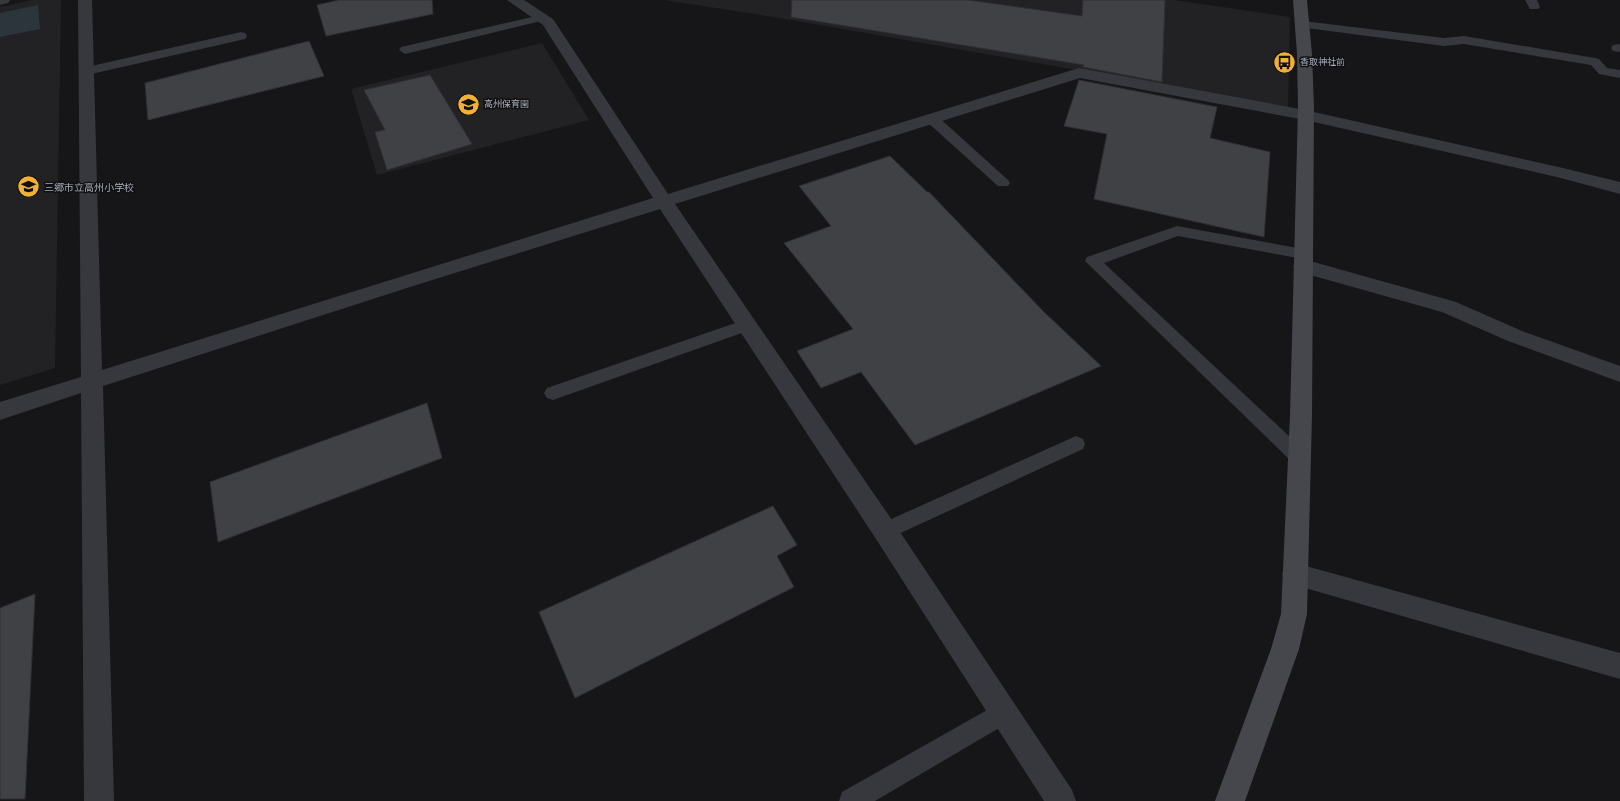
<svg xmlns="http://www.w3.org/2000/svg" width="1620" height="801" font-family="Overpass,'Noto Sans JP',sans-serif">
<style>
.built{fill:#222225}
.water{fill:#2c353c}
.building{fill:#404145;stroke:#303034}
.lines{fill:none;stroke-linecap:round;stroke-linejoin:round}
.lane{fill:#37383d;fill-rule:evenodd}
.street{fill:#37383d;fill-rule:evenodd}
.secondary{fill:#45474d;fill-rule:evenodd}
.labels{text-anchor:middle;stroke-width:3;stroke-linejoin:round;paint-order:stroke}
.far-poi-label{font-size:9px;fill:#a8adb8;stroke:#111113;text-anchor:start}
.poi-label{font-size:10px;fill:#a8adb8;stroke:#111113;text-anchor:start}
</style>
<rect width="100%" height="100%" fill="#161618"/>
<!-- built -->
<path class="built" d="M32 0H61L55 368 0 385V7Z
M664 0H1174L1290 17 1288 107 786 19Z
M542 43 589 120 377 175 351 89Z"/>
<!-- water -->
<path class="water" d="M38 5 40 29 0 37V13Z"/>
<!-- building -->
<path class="building" d="M339 0H432L433 14 326 36 317 5Z
M792 0H968L1082 16 1083 0H1165L1162 82 1083 67 1084 65 791 17Z
M309 41 324 76 148 120 145 83Z
M430 75 472 144 387 170 375 132 385 130 364 90Z
M1079 80 1217 107 1210 138 1270 152 1264 237 1094 199 1107 134 1064 126Z
M890 156 927 192H929L1043 311 1101 366 915 445 861 372 821 388 797 351 853 329 784 243 831 226 799 186Z
M427 403 442 458 218 542 210 482Z
M773 506 797 545 777 556 794 587 575 698 539 612Z
M35 594 25 799H0V608Z"/>
<g class="lines">
<!-- lane -->
<path class="lane" d="M1525 0H1537L1540 7 1538 9H1530Z
M541 15 545 16 547 18 545 20 405 54 399 50 401 47Z
M1303 21 1444 38 1464 36 1595 58 1599 59 1607 68 1620 70V78L1599 74 1591 65 1464 44 1444 46 1299 27 1297 25 1299 23Z
M241 32 245 33 247 36 245 39 87 75 81 71 87 67Z
M1620 44V52L1613 51 1611 48 1613 45Z
M931 114 936 115 1008 180 1010 183 1008 186H998L926 121 924 118 926 115Z
M1177 226 1303 249 1309 250 1311 254 1309 258 1303 259 1178 236 1104 263 1305 451 1307 456 1305 461 1298 464 1291 461 1085 261 1087 257Z
M747 319 753 321 755 325 753 329 553 400 547 398 544 393 547 388Z
M1076 436 1083 439 1085 444 1083 449 892 537 885 540 878 537 875 531 878 525Z
M1003 701 1011 705 1015 713 1011 721 875 801H839L842 792Z"/>
<!-- street -->
<path class="street" d="M0 0H10L8 3 0 5Z
M78 0H92L102 370 653 198 543 25 507 0H524L553 19 668 194 1079 68 1305 110 1563 168 1620 182V194L1561 178 1305 120 1080 78 675 204 894 523 1072 790 1076 801H1044L876 539 660 209 410 287 103 386 114 801H84L81 393 0 420V402L81 377Z
M1303 259 1456 302 1522 331 1620 366V382L1508 341 1442 312 1296 271 1293 266 1296 261Z
M1295 563 1620 653V679L1295 585 1286 582 1282 574 1286 566Z"/>
<!-- secondary -->
<path class="secondary" d="M1293 0H1307L1312 54 1314 108 1312 415 1307 614 1299 649 1245 801H1215L1271 649 1281 614 1290 415 1298 108 1297 54Z"/>
</g>
<!-- icons -->
<defs>
<symbol id="bus-disc" viewBox="-11 -11 22 22"><circle r="9.5" fill="#f2b134" stroke="#111113"/><path d="M-5-6H5V4H4V6H2V4H-2V6H-4V4H-5ZM-3.5-4V0h7V-4ZM-3.5 1.2v1.5H-2V1.2ZM2 1.2v1.5H3.5V1.2Z" fill="#111"/></symbol>
<symbol id="school-disc" viewBox="-11 -11 22 22"><circle r="9.5" fill="#f2b134" stroke="#111113"/><path d="M0-5L7-2L0 1L-7-2ZM-4 1L0 2.5L4 1V4Q0 6-4 4Z" fill="#111"/></symbol>
</defs>
<g fill-rule="evenodd">
<use href="#bus-disc" x="1272" y="50" width="25" height="25"/>
<use href="#school-disc" x="456" y="92" width="25" height="25"/>
<use href="#school-disc" x="16" y="174" width="25" height="25"/>
</g>
<g class="labels">
<!-- far-poi labels -->
<g class="far-poi-label">
<text x="1300" y="65">香取神社前</text>
<text x="484" y="107">高州保育園</text>
</g>
<!-- poi labels -->
<g class="poi-label">
<text x="44" y="191">三郷市立高州小学校</text>
</g>
</g>
</svg>
